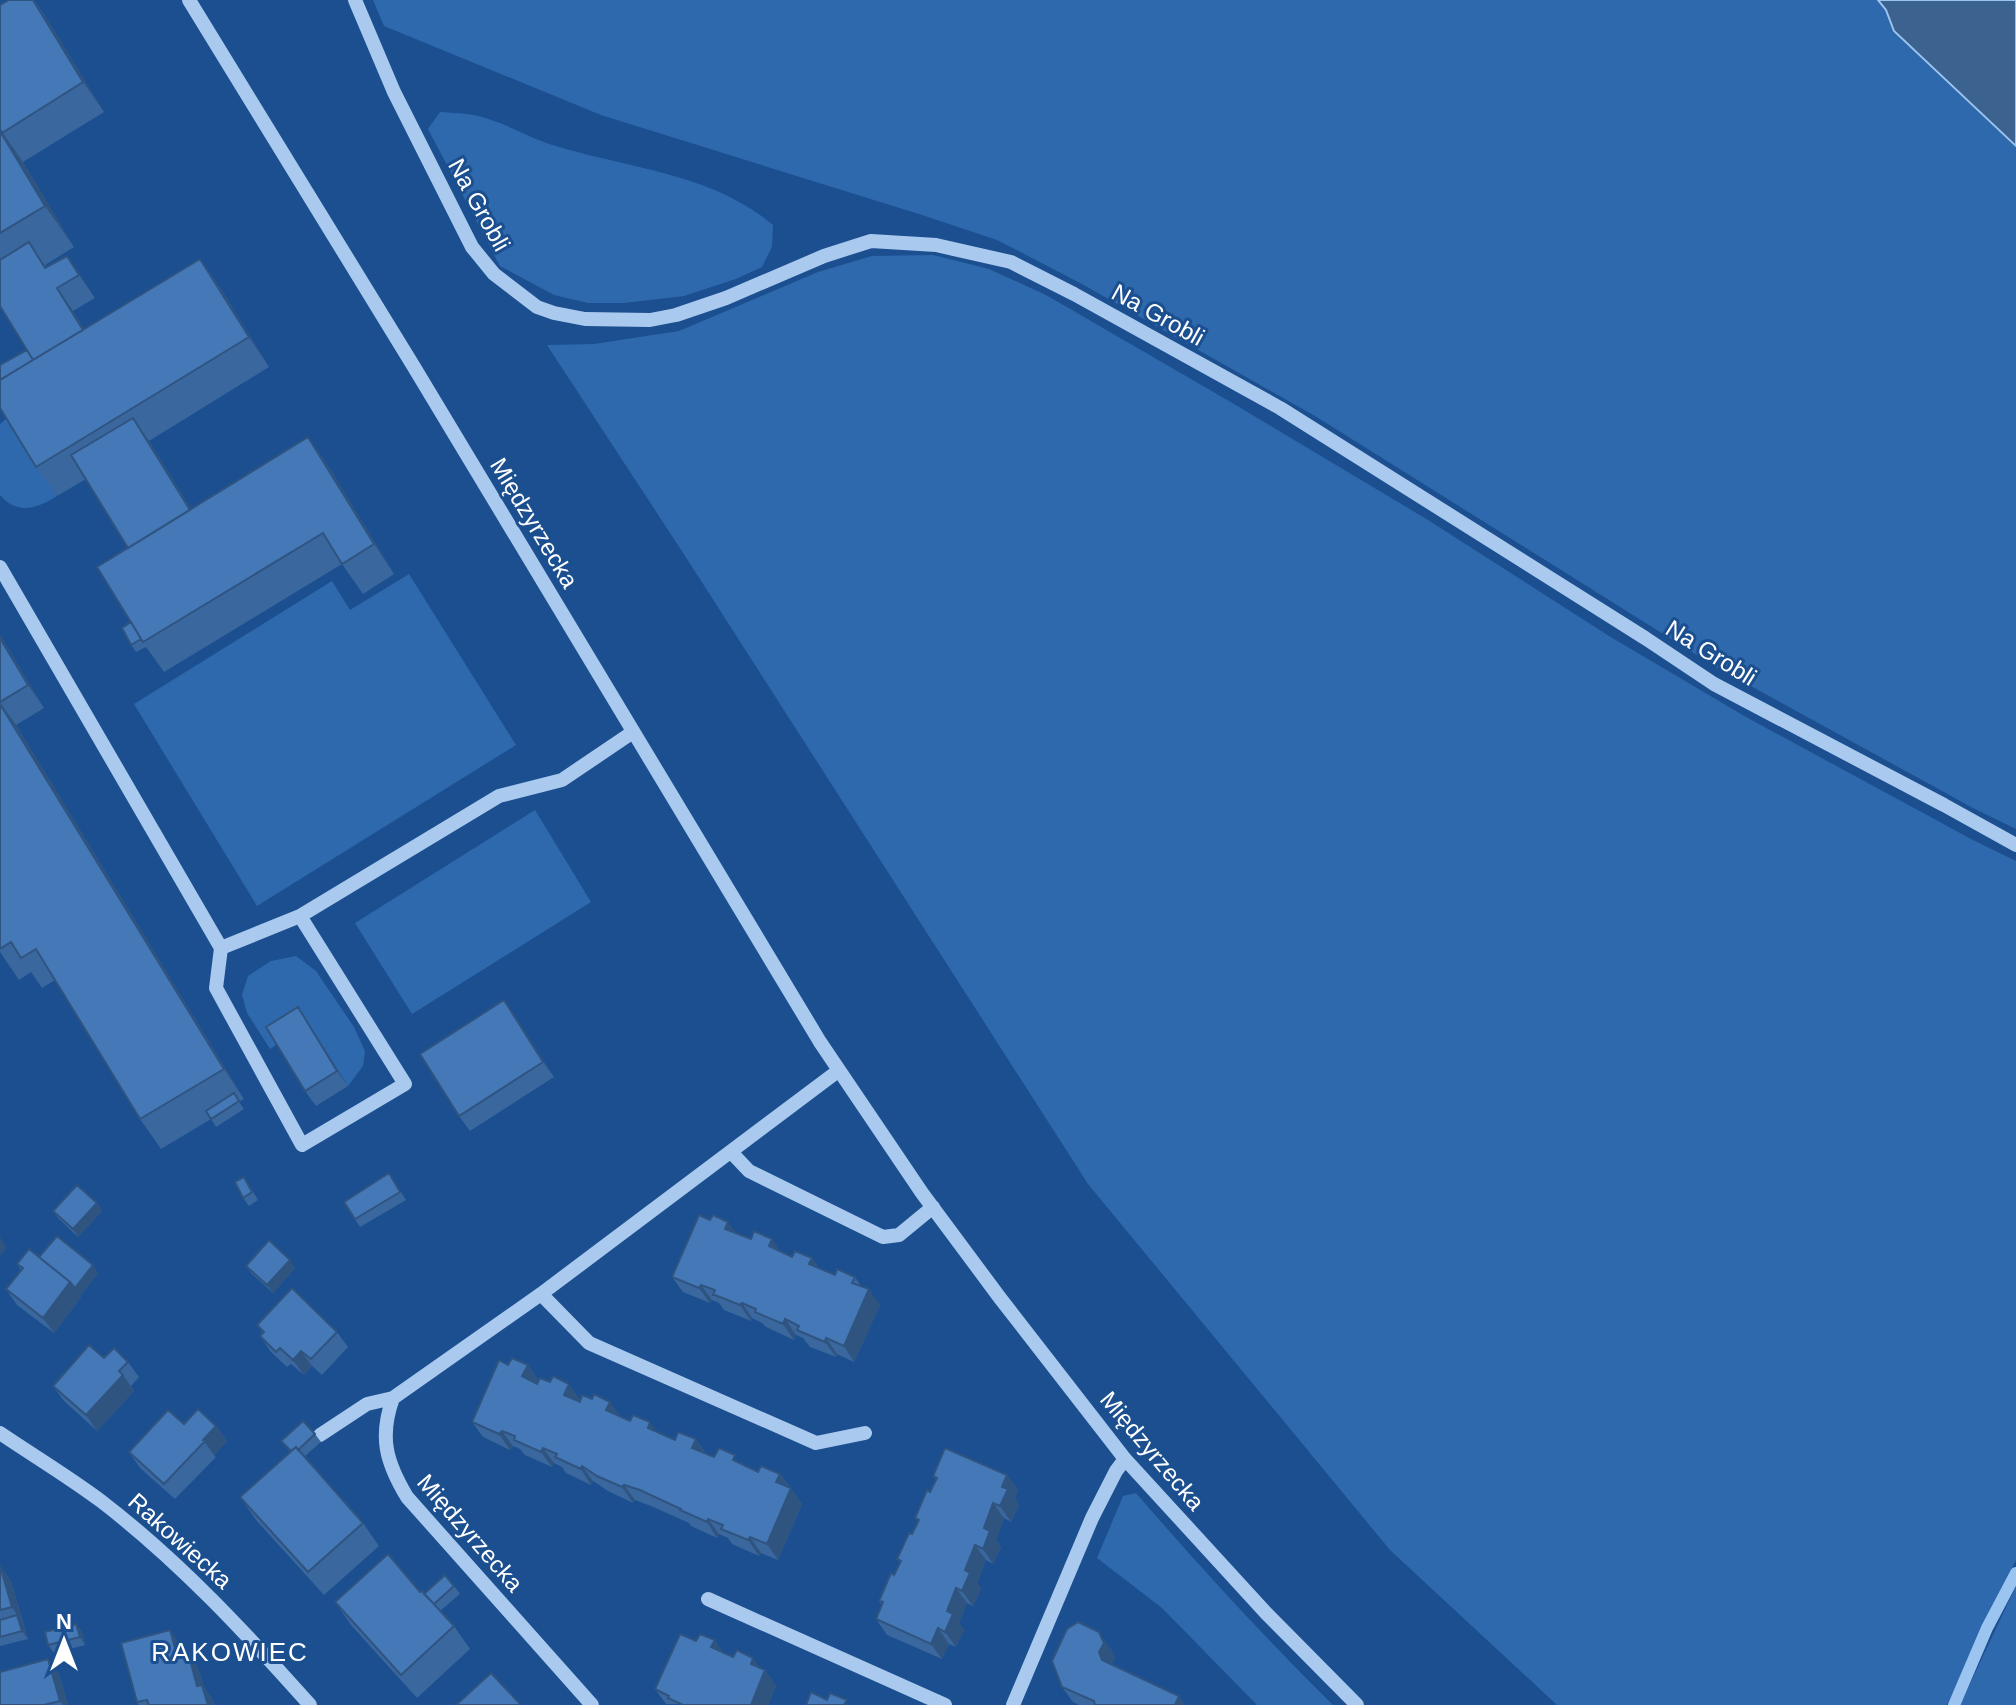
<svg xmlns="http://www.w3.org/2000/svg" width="2016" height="1705" font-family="Arial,sans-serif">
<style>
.green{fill:#2e69ad}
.water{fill:#3c6290;stroke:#9cc4f0;stroke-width:2}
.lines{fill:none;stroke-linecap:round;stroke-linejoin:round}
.stream{stroke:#9cc4f0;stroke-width:12}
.minor{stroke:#a9c9ee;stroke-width:14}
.wall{fill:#3a679d}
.shaded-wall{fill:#305480}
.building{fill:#4478b7;stroke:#305480;stroke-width:2}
.labels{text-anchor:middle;stroke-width:6;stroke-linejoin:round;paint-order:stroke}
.street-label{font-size:24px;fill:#fff;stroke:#1b4f8f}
.neighbourhood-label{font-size:26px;letter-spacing:2px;fill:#fff;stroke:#1b4f8f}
</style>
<rect width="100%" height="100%" fill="#1b4f8f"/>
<!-- green -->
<path class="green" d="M373 0H1878L1886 10 1894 32 2016 146V829L1973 808 1716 667 1315 416 1082 284 997 240 922 215 601 115 384 26Z
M440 112C454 113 469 113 482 117 508 124 531 139 556 146 631 169 711 173 773 225L772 247 762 267 736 279 684 296 624 303H588L554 295 500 266 428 129Z
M933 255 989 269 1046 295 1229 401 1428 520 1609 636 1746 717 1973 840 2016 861V1560L1947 1705H1557L1390 1550 1088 1184 687 559 547 345 594 344 679 331 818 272 872 256Z
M8 417 57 496C37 509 17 515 0 495V424Z
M409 574 516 745 257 906 134 704 332 581 350 610Z
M535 810 591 902 412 1014 355 923Z
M296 956 316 971 354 1027 365 1051 363 1066 348 1086 308 1023 270 1049 247 1013 242 995 248 976 271 961Z
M1136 1493C1199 1566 1264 1637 1333 1705H1257L1162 1608 1097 1558 1123 1496Z
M2016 1586V1705H1960Z"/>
<!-- water -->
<path class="water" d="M1878 0H2016V146L1894 31 1886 10Z"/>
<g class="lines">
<!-- stream -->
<path class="stream" d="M1954 1705 1987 1628 2016 1573"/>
<!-- minor -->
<path class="minor" d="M189 0 414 367 820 1042 922 1193 1000 1298 1125 1459 1266 1613 1357 1705
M355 0 394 92 472 247 494 274 537 307 554 313 585 319 650 320 676 315 726 298 824 256 871 241 936 245 1011 262 1074 294 1280 408 1645 638 1714 684 1944 805 2016 845
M0 567 221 948 216 988 302 1145 405 1084 300 916 221 948
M300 916 499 796 562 780 633 732
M731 1152 749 1171 883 1237 899 1235 933 1207
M541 1294 589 1343 816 1443 865 1433
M0 1433C34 1456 69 1477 101 1501 179 1561 245 1632 310 1705
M320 1435 367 1404 393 1398
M708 1599 945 1705
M592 1705 407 1497C386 1462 379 1437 393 1398L541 1294 838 1071
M1013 1705 1092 1518 1116 1471 1125 1459"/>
</g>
<!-- wall -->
<path class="wall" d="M9 0H34L47 19 104 112 23 162 74 247 45 265 47 267 67 256 95 298 73 311 84 329 200 259 221 289 269 367 149 441 191 509 329 467 394 574 363 594 342 564 164 672 146 647 136 652 131 645 128 548 86 479 57 496 36 467 27 350 0 306V5Z
M0 635 44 708 16 725 244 1099 239 1102 244 1109 216 1127 211 1119 161 1149 140 1119 55 980 42 988 31 972 19 980 0 952Z
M504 1000 554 1077 470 1131 459 1116Z
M298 1007 348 1086 316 1106 305 1091Z
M389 1173 406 1200 360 1227 344 1202Z
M249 1185 258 1200 249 1206 243 1198Z
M97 1203 102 1211 78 1237 58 1218 53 1211Z
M736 1233 792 1257 812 1258 819 1268 835 1275 855 1277 861 1286 880 1305 854 1362 837 1354 836 1357 810 1347 803 1338 796 1335 794 1340 766 1327 762 1323 752 1318 751 1321 724 1310 719 1303 712 1300 710 1303 683 1292 672 1277Z
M39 1257 98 1273 80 1296 81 1297 54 1333 17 1305 6 1289 21 1270 17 1264Z
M246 1266 295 1268 273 1293 252 1274Z
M257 1325 337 1332 348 1347 322 1375 312 1366 304 1375 291 1364 287 1367 271 1352 260 1336 263 1334Z
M104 1358 128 1362 139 1377 131 1386 134 1391 97 1431 64 1401 53 1386Z
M508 1365H528L538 1380 580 1399 579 1401 620 1417 675 1440 696 1439 706 1454 714 1457 741 1464 758 1472 780 1474 802 1504 778 1560 761 1553 759 1556 732 1544 728 1538 719 1534 717 1538 691 1526 689 1523 651 1506 635 1500 633 1503 608 1491 593 1481 591 1485 566 1473 562 1467 554 1463 552 1467 525 1455 520 1449 513 1446 510 1450 483 1437 472 1422Z
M184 1424 216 1426 227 1441 214 1455 216 1457 175 1499 140 1468 129 1452Z
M315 1434 321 1442 304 1457 363 1523 379 1546 324 1595 256 1520 240 1497 290 1452 281 1441Z
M1007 1475 1018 1490 1015 1498 1019 1505 1011 1522 1004 1518 996 1540 1001 1547 993 1564 986 1560 977 1583 981 1589 973 1606 967 1603 959 1623 964 1630 956 1647 949 1644 942 1659 887 1635 876 1619 882 1605 879 1601 894 1575 900 1563 897 1559 912 1534 918 1521 915 1518 936 1480 933 1476Z
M0 1566 11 1581 28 1639 0 1646Z
M454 1586 460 1594 440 1611 454 1626 470 1649 417 1698 351 1625 335 1602 420 1592 424 1594Z
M76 1624 82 1632 85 1645 54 1653 48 1645Z
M181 1645 183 1653 188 1652 198 1668 204 1687 213 1700 214 1705H139L137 1702Z
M1110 1648 1115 1658 1111 1665 1185 1705H1079L1073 1702 1062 1687Z
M723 1652 765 1670 776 1686 768 1705 666 1704 655 1689Z
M59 1674 68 1705H0Z"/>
<!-- shaded-wall -->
<path class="shaded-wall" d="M33 0 47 19 104 112 83 82Z
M0 129 23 162 74 247 45 206Z
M67 256 83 279 95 298 79 275Z
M200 259 221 289 269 367 249 337Z
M57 288 73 311 103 360 87 337Z
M133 418 149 441 210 540 194 517Z
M308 437 329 467 394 574 374 544Z
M0 635 44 708 28 685 0 638Z
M0 703 16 725 244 1099 224 1069Z
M504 1000 515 1016 554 1077 543 1062Z
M298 1007 308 1023 348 1086 337 1071Z
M97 1203 102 1211 78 1237 73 1229Z
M728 1222 739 1237 725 1229Z
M0 1237 7 1248 0 1256Z
M772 1239 783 1255 769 1246Z
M812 1258 823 1274 809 1264Z
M290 1260 295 1268 273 1293 267 1285Z
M93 1265 98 1273 80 1296 81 1297 54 1333 43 1318 70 1282Z
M701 1285 712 1300 710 1303 699 1288Z
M869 1289 880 1305 854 1362 844 1346Z
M742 1303 752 1318 751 1321 740 1305Z
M785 1319 796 1335 794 1340 783 1324Z
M826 1338 837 1354 836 1357 825 1342Z
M301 1351 312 1366 304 1375 293 1360Z
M528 1365 538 1380 533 1392 522 1376Z
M123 1375 134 1391 97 1431 86 1415Z
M569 1384 580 1399 575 1410 564 1395Z
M610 1402 621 1417 606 1410Z
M650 1422 661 1438 648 1428Z
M216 1426 227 1441 214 1455 203 1440Z
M502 1431 513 1446 510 1450 499 1434Z
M696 1439 706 1455 692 1448Z
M543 1448 554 1463 552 1467 541 1452Z
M582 1466 593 1481 591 1485 581 1469Z
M780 1474 790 1489 776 1482Z
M1007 1475 1018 1490 1015 1498 1019 1505 1011 1522 1000 1506 1002 1487Z
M624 1485 635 1500 633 1503 622 1487Z
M791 1488 802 1504 778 1560 767 1544Z
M993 1503 1004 1518 996 1540 1001 1547 993 1564 983 1549 984 1528Z
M708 1519 719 1534 717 1538 707 1522Z
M750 1537 761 1553 759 1556 748 1540Z
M975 1545 986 1560 977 1583 981 1589 973 1606 962 1591 965 1570Z
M0 1566 11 1581 23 1623 12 1607Z
M956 1588 967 1603 959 1623 964 1630 956 1647 945 1632 947 1611Z
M17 1615 23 1623 28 1639 22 1631Z
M76 1624 82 1632 85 1645 80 1637Z
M938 1628 949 1644 942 1659 931 1644Z
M170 1630 181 1645 188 1670 177 1655Z
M1099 1632 1110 1648 1115 1658 1110 1667 1102 1660 1099 1652Z
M715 1640 726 1656 711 1647Z
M188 1652 198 1668 204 1687 213 1700 214 1705H208L197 1686Z
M753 1658 764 1673 765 1670 776 1686 768 1705H751V1664Z
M48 1659 59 1674 68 1705H63L60 1701Z
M1179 1696 1185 1705H1175Z"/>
<!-- building -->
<path class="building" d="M9 0H33L83 82 2 133 0 129V5Z
M0 131 45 206 0 233Z
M29 242 45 268 67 256 79 275 57 288 83 330 33 360 0 306V260Z
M200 259 249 337 36 467 0 408V380Z
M27 350 33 360 0 380V365Z
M133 418 190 510 128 548 71 455Z
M308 437 374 544 342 564 323 533 143 642 97 567Z
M131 622 141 639 131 645 122 628Z
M0 638 28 685 0 702Z
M0 704 224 1069 140 1119 36 949 21 958 11 942 0 949Z
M504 1000 543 1062 459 1116 420 1054Z
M298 1007 337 1071 305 1091 266 1027Z
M234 1093 239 1101 211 1119 206 1111Z
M389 1173 400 1192 355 1219 344 1202Z
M244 1177 252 1192 243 1198 235 1182Z
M77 1185 97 1203 73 1229 53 1211Z
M699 1215 710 1220 713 1215 728 1222 725 1229 751 1239 754 1231 772 1239 769 1246 792 1257 795 1251 812 1258 809 1264 835 1275 837 1269 855 1277 852 1283 869 1289 844 1346 826 1338 825 1342 799 1331 797 1330 799 1326 785 1319 783 1324 755 1312 756 1309 742 1303 740 1305 715 1295H713L715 1290 701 1285 699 1288 672 1277Z
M57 1236 93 1265 75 1288 70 1282 39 1257Z
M269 1240 290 1260 267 1285 246 1266Z
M29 1249 70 1282 43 1318 6 1289 23 1268 17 1264Z
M292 1288 337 1332 311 1359 301 1351 293 1360 280 1348 276 1352 260 1336 264 1332 257 1325Z
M89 1345 104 1358 114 1348 128 1362 119 1371 123 1375 86 1415 53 1386Z
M512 1358 528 1365 522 1376 537 1384 540 1378 550 1382 553 1376 569 1384 564 1395 580 1402 582 1395 592 1399 594 1394 610 1402 606 1410 630 1421 633 1415 650 1422 648 1428 675 1440 678 1432 696 1439 692 1448 714 1457 719 1448 735 1455 733 1460 758 1472 761 1466 780 1474 776 1482 791 1488 767 1544 750 1537 748 1540 721 1529 723 1525 708 1519 707 1522 680 1510 681 1509 640 1490 624 1485 622 1487 597 1476 582 1466 581 1469 555 1457 557 1454 543 1448 541 1452 514 1440 515 1436 502 1431 499 1434 472 1422 499 1360 508 1365Z
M198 1409 216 1426 203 1440 205 1441 164 1484 129 1452 168 1410 184 1424Z
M303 1421 315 1434 298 1450 296 1447 291 1451 281 1441Z
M296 1447 363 1523 308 1572 240 1497Z
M945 1448 1007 1475 1002 1487 1008 1489 1000 1506 993 1503 984 1528 990 1531 983 1549 975 1545 965 1570 970 1573 962 1591 956 1588 947 1611 953 1614 945 1632 938 1628 931 1644 876 1619 883 1602 879 1601 891 1573 894 1575 901 1561 897 1559 909 1533 912 1534 919 1520 915 1518 927 1490 930 1492 937 1478 933 1476Z
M388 1554 420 1592 422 1591 454 1626 401 1675 335 1602Z
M0 1566 12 1607 0 1610Z
M445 1575 454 1586 434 1604 424 1594Z
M17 1615 22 1631 0 1637V1620Z
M1078 1622 1099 1632 1104 1643 1099 1652 1102 1660 1179 1696 1175 1705H1095L1094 1701 1062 1687 1052 1661 1067 1629Z
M76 1624 80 1637 48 1645 45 1632Z
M170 1630 177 1655 188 1652 197 1686 202 1685 208 1705H149L147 1700 137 1702 121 1643Z
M680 1634 696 1641 700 1634 715 1640 711 1647 733 1657 737 1650 753 1658 751 1664 765 1670 751 1705H683L668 1698 669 1696 655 1689Z
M48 1659 60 1701 44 1705H0V1672Z
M491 1673 521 1705H456Z
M811 1692 827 1700 830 1693 847 1700 844 1705H806Z"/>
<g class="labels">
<!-- street labels -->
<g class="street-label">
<text transform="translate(479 205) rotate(61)" y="8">Na Grobli</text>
<text transform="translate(1158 315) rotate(29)" y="8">Na Grobli</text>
<text transform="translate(534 523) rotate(59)" y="8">Międzyrzecka</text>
<text transform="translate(1711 653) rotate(32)" y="8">Na Grobli</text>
<text transform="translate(1152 1451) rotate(50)" y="8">Międzyrzecka</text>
<text transform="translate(470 1533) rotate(49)" y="8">Międzyrzecka</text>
<text transform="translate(180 1541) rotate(42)" y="8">Rakowiecka</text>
</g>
<!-- neighbourhood labels -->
<g class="neighbourhood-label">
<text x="230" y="1661">RAKOWIEC</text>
</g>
</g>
<!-- north arrow -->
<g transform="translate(64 1641)" stroke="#1b4f8f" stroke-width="6" paint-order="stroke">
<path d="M0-6L14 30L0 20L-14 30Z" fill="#ffffff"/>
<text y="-12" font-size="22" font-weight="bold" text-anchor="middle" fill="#ffffff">N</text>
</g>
</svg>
